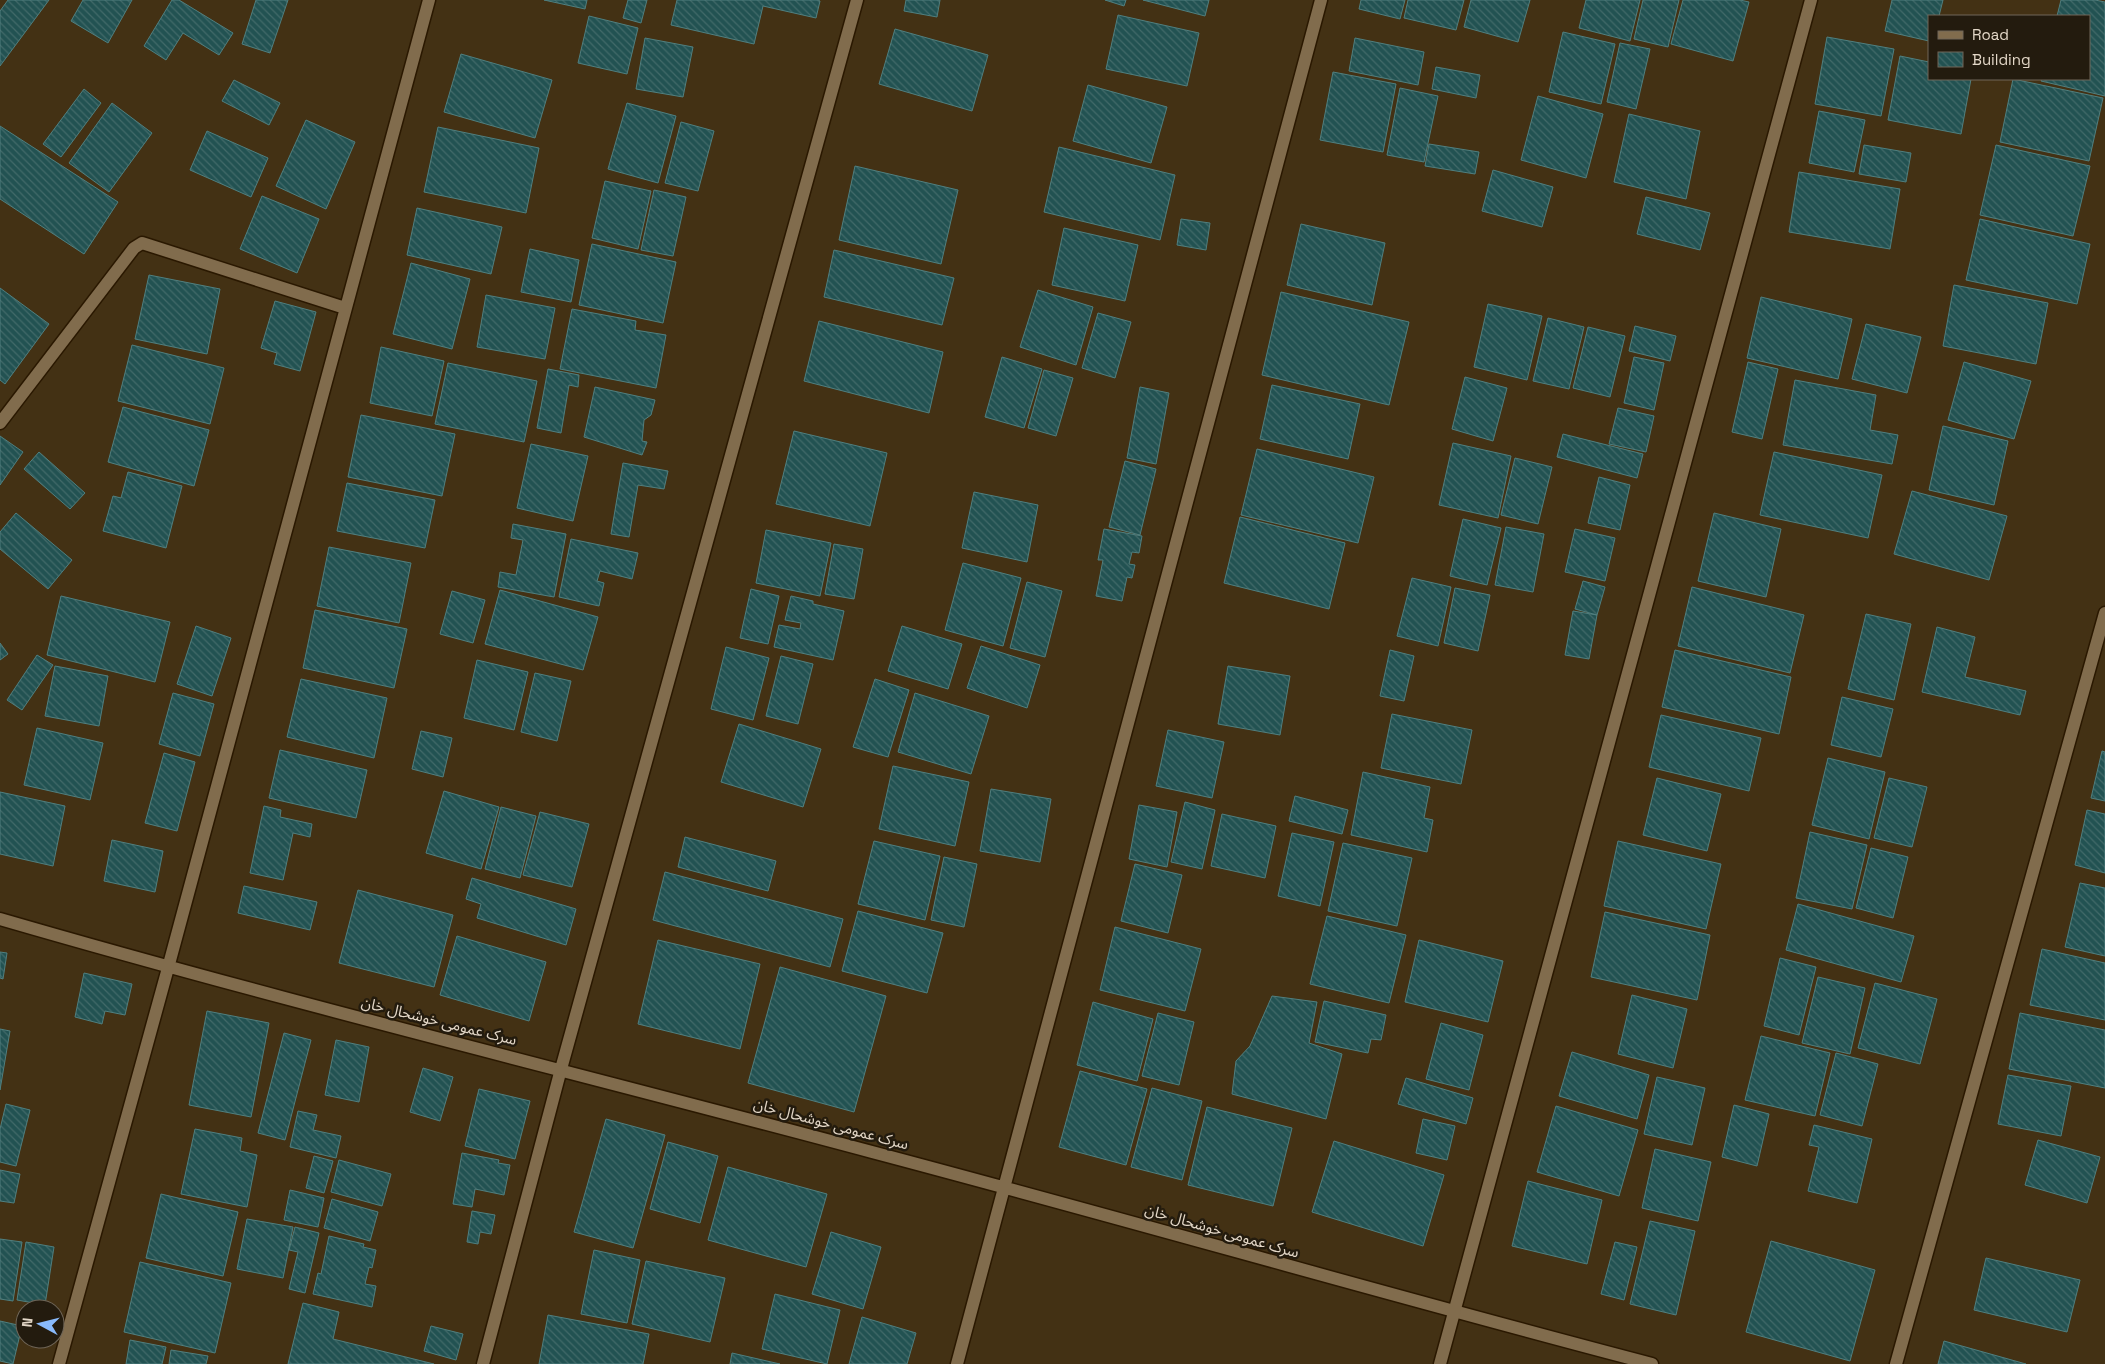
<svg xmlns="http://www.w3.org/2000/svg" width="2105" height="1364" font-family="'Space Grotesk','Noto Sans Arabic',sans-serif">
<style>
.building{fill:url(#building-back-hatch);stroke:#507f7f}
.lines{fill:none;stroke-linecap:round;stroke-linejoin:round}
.street-casing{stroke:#2a1800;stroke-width:15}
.secondary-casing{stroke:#2a1800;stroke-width:15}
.street{stroke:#816c4d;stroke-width:12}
.secondary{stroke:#816c4d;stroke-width:12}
.labels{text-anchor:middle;stroke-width:5;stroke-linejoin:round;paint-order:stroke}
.street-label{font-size:15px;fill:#e3d7c7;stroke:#231b0e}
</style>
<defs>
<pattern id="building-back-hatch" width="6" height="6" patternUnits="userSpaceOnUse" patternTransform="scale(1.25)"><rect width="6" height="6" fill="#225252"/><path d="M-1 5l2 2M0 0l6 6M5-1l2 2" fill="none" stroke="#426a69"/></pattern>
</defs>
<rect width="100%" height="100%" fill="#433114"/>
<!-- building -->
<path class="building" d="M8 0H49L0 66V11Z
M83 0H132L108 43 71 21Z
M172 0H179L233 33 219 55 183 33 166 60 144 46Z
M256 0H288L270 53 242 44Z
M544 0H587L585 9Z
M628 0H647L641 23 623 18Z
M677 0H818L820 1 816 18 763 6 754 44 671 25Z
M906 0H940L937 17 904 11Z
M1105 0H1126L1124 6Z
M1143 0H1209L1205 16Z
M1361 0H1405L1400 19 1359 9Z
M1408 0H1464L1456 30 1404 18Z
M1471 0H1530L1518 42 1464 27Z
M1586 0H1640L1630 41 1579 28Z
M1643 0H1679L1668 47 1634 39Z
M1683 0H1740L1749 2 1733 61 1671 44Z
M1892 0H1943L1939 16H1929V41L1885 31Z
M2061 0H2095L2105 2V96L2041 81 2042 79H2089V16H2057Z
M1118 15 1199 33 1187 86 1106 69Z
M589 16 638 28 627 74 578 63Z
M895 29 988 55 972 111 879 84Z
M1563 32 1615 44 1601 104 1549 92Z
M1827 37 1894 49 1881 116 1815 104Z
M645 38 693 47 683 97 636 89Z
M1355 38 1424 52 1418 85 1349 71Z
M1620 43 1650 49 1636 109 1607 102Z
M461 54 552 80 535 138 444 112Z
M1900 56 1929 62V79H1971L1961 134 1888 120Z
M1436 67 1480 75 1476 98 1432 89Z
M1333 72 1396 84 1383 152 1320 140Z
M2013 79 2103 98 2089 161 2000 142Z
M234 80 280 103 269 125 222 101Z
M1088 85 1167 107 1151 163 1073 141Z
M1400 88 1438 96 1424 162 1387 155Z
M84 89 101 103 61 157 43 144Z
M1538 96 1603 114 1586 178 1521 160Z
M112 103 152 133 109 192 69 163Z
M627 103 676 116 658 183 608 169Z
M1819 111 1865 120 1854 172 1809 163Z
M1629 114 1700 131 1686 199 1614 182Z
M306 120 355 142 326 209 276 186Z
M681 122 714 131 698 191 665 183Z
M0 126 118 202 84 254 0 199Z
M438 127 539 148 526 213 424 192Z
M207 131 268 158 251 197 190 170Z
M1429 144 1479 152 1475 174 1425 166Z
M1864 145 1911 153 1906 182 1859 174Z
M1996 145 2090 166 2073 236 1980 215Z
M1059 147 1175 175 1160 240 1044 212Z
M855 166 958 190 941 264 839 240Z
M1493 170 1553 187 1542 227 1482 211Z
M1799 172 1900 189 1890 249 1789 232Z
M605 181 651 191 638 249 592 238Z
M654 190 686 197 673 256 641 250Z
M262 196 319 219 297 273 240 249Z
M1646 197 1710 213 1700 250 1637 234Z
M417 208 502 227 491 274 407 255Z
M1181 219 1210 223 1206 250 1177 245Z
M1980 219 2090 244 2077 304 1966 280Z
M1301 224 1385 243 1372 305 1287 285Z
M1064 228 1138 245 1125 301 1052 285Z
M592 244 676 262 663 323 579 305Z
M530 249 579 260 571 302 521 292Z
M834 250 954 278 942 325 824 297Z
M411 263 470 279 452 349 393 334Z
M149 275 220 289 207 354 135 339Z
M1954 285 2048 303 2036 364 1943 346Z
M0 288 49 324 5 384 0 380Z
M1038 290 1093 307 1076 365 1020 347Z
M1281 292 1409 322 1389 405 1262 375Z
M486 295 555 308 545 359 477 347Z
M1761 297 1852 319 1838 379 1747 358Z
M275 301 316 312 300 371 274 364 277 353 261 348Z
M1488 304 1542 316 1527 380 1474 367Z
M572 309 636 321 635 330 666 335 656 388 560 369Z
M1098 313 1131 322 1115 378 1082 368Z
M1548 318 1584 327 1569 389 1533 381Z
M819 321 943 352 929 413 804 381Z
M1866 324 1921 337 1907 393 1852 379Z
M1635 326 1676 336 1670 361 1629 351Z
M1588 327 1625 336 1610 397 1573 388Z
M132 345 224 368 210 424 118 401Z
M381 347 444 361 432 416 370 403Z
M1002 357 1042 369 1024 428 985 417Z
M1634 357 1664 363 1654 410 1624 403Z
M1748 362 1778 369 1762 439 1732 432Z
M1964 362 2031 381 2014 439 1948 420Z
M448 363 537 381 524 442 435 424Z
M548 369 579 375 578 387 569 385 561 433 537 428Z
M1044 370 1073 378 1056 436 1028 428Z
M1465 377 1507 388 1493 441 1452 429Z
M1795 380 1876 395 1870 430 1898 435 1892 464 1783 445Z
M1272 385 1360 404 1348 459 1260 439Z
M595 387 655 400 651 415 644 420 642 441 647 442 642 455 584 437Z
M1140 387 1169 393 1156 464 1127 458Z
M123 407 209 430 194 486 108 462Z
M1618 408 1654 416 1646 452 1609 444Z
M361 415 455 434 442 496 348 477Z
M1943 426 2008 441 1994 505 1929 490Z
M794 431 887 453 870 526 776 504Z
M1563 434 1643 454 1637 478 1557 457Z
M0 436 23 452 0 485Z
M1453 443 1511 456 1498 518 1439 505Z
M531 444 588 456 573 521 517 508Z
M1257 449 1374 477 1358 543 1241 515Z
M39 452 85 493 70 509 24 469Z
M1774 452 1882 475 1868 538 1760 515Z
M1515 458 1552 467 1538 524 1501 515Z
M1125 461 1156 469 1140 535 1109 527Z
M623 463 668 471 664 489 638 485 629 537 611 534Z
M128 472 182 486 166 548 103 531 113 496 121 498Z
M1599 477 1630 485 1620 530 1588 523Z
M347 483 435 500 425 548 337 531Z
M1912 491 2007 516 1989 580 1894 554Z
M974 492 1038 505 1027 562 962 548Z
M16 513 72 560 48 589 0 549V532Z
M1714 513 1781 529 1766 597 1698 581Z
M1240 517 1345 543 1329 609 1224 583Z
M1463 519 1501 528 1487 585 1450 576Z
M513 524 566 534 554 597 498 587 500 572 516 575 523 540 511 538Z
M1506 527 1544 534 1533 592 1495 585Z
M1104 529 1142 536 1139 553 1132 552 1129 564 1135 565 1132 578 1127 577 1122 601 1096 596 1103 560H1098Z
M1575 529 1615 538 1605 581 1565 572Z
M766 530 831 543 820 596 756 583Z
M571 539 638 553 632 579 600 571 597 581 604 583 599 606 559 597Z
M834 544 863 549 854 599 825 594Z
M329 547 411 563 399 623 317 606Z
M963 563 1021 578 1003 646 945 630Z
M1412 578 1451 587 1438 646 1397 636Z
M1583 581 1605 587 1597 615 1575 609Z
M1027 582 1062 591 1045 657 1010 648Z
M1692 587 1804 615 1790 673 1678 646Z
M1455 588 1490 595 1478 651 1444 643Z
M751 589 779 596 768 644 740 638Z
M500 590 598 617 583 670 485 644Z
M452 591 485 600 473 643 440 634Z
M61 596 170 622 155 682 47 655Z
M791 596 813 601V604L844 611 833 660 774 647 779 625 800 629 801 623 785 620Z
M315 610 407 629 394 688 303 668Z
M1573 611 1597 615 1589 659 1565 655Z
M1866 614 1911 624 1894 700 1848 689Z
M196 626 231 638 212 696 177 684Z
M902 626 962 644 948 689 888 671Z
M1937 627 1975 637 1965 677 2026 691 2020 715 1922 692Z
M0 643 8 654 0 660Z
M981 646 1040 665 1027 708 967 688Z
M726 647 769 658 753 720 711 709Z
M1390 650 1414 656 1404 701 1380 696Z
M1675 650 1791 677 1779 734 1662 707Z
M37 655 53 665 22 710 7 700Z
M781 656 813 664 798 724 766 716Z
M477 660 528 672 514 730 464 718Z
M55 666 108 676 99 726 45 716Z
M1228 666 1290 676 1280 735 1218 724Z
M535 673 571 681 557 741 521 732Z
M301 679 387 698 374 758 287 737Z
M875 679 909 690 888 757 853 747Z
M173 693 214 704 200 756 159 744Z
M915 693 989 716 971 774 898 752Z
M1842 697 1893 709 1881 757 1831 745Z
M1392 714 1472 730 1461 784 1381 768Z
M1661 715 1761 738 1749 791 1649 767Z
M739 724 821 749 803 807 721 782Z
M37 728 103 743 90 800 24 785Z
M1168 730 1224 742 1212 798 1156 786Z
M421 731 452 738 443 777 412 769Z
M280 750 367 770 356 818 269 798Z
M2102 751 2105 752V801L2091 798Z
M164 753 195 762 177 831 145 823Z
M1828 758 1885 772 1869 839 1812 825Z
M893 766 969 782 955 846 879 829Z
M1363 772 1430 787 1424 818 1433 820 1427 852 1351 835Z
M1657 778 1721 794 1707 851 1643 835Z
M1889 778 1927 787 1912 847 1874 838Z
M991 789 1051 799 1040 862 980 851Z
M444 791 499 807 481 869 426 853Z
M0 792 65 806 53 866 0 854Z
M1295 796 1348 810 1342 834 1289 821Z
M1185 802 1215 810 1202 869 1171 862Z
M1139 805 1177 812 1167 867 1129 859Z
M264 806 281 810 280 817 312 824 310 837 293 833 283 880 250 873Z
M501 807 536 816 520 878 485 869Z
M2087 810 2105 814V873L2075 865Z
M540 812 589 824 572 887 523 875Z
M1222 814 1276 826 1265 878 1211 866Z
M1810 832 1867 845 1852 909 1796 898Z
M1292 833 1334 842 1320 906 1278 896Z
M685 837 776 861 768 891 678 867Z
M112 840 163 851 155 892 104 881Z
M874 841 940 856 925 920 858 904Z
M1618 841 1721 864 1706 929 1604 906Z
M1343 843 1412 858 1397 926 1328 911Z
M1871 848 1908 857 1893 918 1856 908Z
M944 857 977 864 964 927 931 920Z
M1135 864 1182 875 1168 933 1121 921Z
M665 872 843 919 830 967 653 920Z
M472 878 576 909 566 945 477 918 481 904 466 899Z
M2080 883 2105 888V956L2065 947Z
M244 886 317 902 310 930 238 913Z
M358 890 453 915 434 987 339 963Z
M1798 904 1914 936 1901 982 1786 950Z
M858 911 943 933 927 993 842 971Z
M1605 912 1710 935 1697 1000 1591 977Z
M1327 916 1406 935 1389 1003 1310 984Z
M1115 927 1201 949 1185 1011 1100 990Z
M457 936 546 962 529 1021 440 995Z
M658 940 760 964 740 1049 638 1024Z
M1419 940 1503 961 1488 1022 1405 1002Z
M2042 949 2105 963V1020L2030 1005Z
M0 952 7 953 3 979 0 978Z
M1780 958 1816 967 1799 1035 1764 1026Z
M780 967 886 996 854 1112 748 1083Z
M84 973 132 984 125 1015 105 1011 102 1024 75 1017Z
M1818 977 1865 988 1850 1054 1802 1043Z
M1875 983 1937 999 1920 1064 1858 1048Z
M1632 995 1687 1009 1673 1068 1618 1054Z
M1272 996 1317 1002 1309 1043 1342 1054 1326 1119 1232 1094 1236 1061 1250 1046Z
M1324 1001 1386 1015 1381 1040 1371 1039 1368 1053 1315 1042Z
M1093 1002 1153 1019 1137 1081 1077 1065Z
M207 1011 269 1023 251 1117 189 1105Z
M1158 1013 1194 1022 1179 1085 1142 1076Z
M2020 1013 2105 1030V1088L2009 1069Z
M1441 1023 1483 1035 1469 1090 1426 1079Z
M0 1029 10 1031 0 1090Z
M284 1033 311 1040 285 1140 258 1133Z
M1761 1036 1830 1053 1815 1116 1745 1100Z
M336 1040 369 1047 359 1102 325 1095Z
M1572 1052 1649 1075 1637 1119 1559 1096Z
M1836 1053 1878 1064 1862 1126 1820 1115Z
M423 1068 453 1077 440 1121 410 1112Z
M1080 1071 1147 1089 1126 1165 1059 1147Z
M2008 1075 2071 1086 2061 1136 1998 1124Z
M1657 1077 1705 1088 1692 1145 1644 1134Z
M1406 1078 1473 1098 1466 1124 1398 1104Z
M1152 1088 1202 1101 1182 1180 1131 1167Z
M479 1089 530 1101 515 1159 465 1146Z
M6 1104 30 1110 16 1166 0 1162V1129Z
M1734 1105 1769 1114 1757 1166 1722 1157Z
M1556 1106 1638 1130 1619 1196 1537 1172Z
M1207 1107 1292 1128 1273 1206 1188 1185Z
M298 1111 317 1115 313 1130 341 1136 336 1158 290 1147Z
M606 1119 665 1135 633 1248 574 1232Z
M1423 1119 1455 1126 1447 1160 1416 1153Z
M1814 1125 1872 1139 1857 1203 1808 1191 1819 1147 1809 1145Z
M195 1129 242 1138 240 1151 257 1155 247 1207 181 1194Z
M2038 1140 2100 1157 2087 1203 2025 1185Z
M1334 1141 1444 1175 1423 1246 1312 1212Z
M668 1142 718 1156 700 1223 650 1209Z
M1655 1149 1711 1162 1698 1221 1642 1208Z
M462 1153 499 1160 498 1163 510 1165 504 1195 475 1189 472 1207 453 1204Z
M314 1156 333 1161 324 1193 306 1188Z
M339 1160 391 1174 382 1206 331 1192Z
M728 1167 827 1194 806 1267 708 1240Z
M0 1170 20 1174 14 1203 0 1201Z
M1528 1181 1602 1200 1587 1264 1512 1246Z
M290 1190 324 1198 318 1227 284 1220Z
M161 1194 238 1212 223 1276 146 1258Z
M332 1199 378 1212 370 1241 324 1228Z
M472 1211 495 1215 491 1234 480 1232 478 1244 467 1242Z
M247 1219 293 1227 283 1278 237 1269Z
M1650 1221 1695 1231 1676 1315 1630 1304Z
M295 1227 319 1233 305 1293 289 1289 298 1252 289 1250Z
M831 1232 881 1247 863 1309 812 1294Z
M329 1236 364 1244 363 1247 376 1250 372 1268 369 1267 365 1284 376 1286 372 1307 313 1294 318 1273 321 1274Z
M0 1239 22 1242 13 1301 0 1299Z
M1771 1241 1875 1270 1850 1361 1746 1332Z
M26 1242 54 1247 45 1305 17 1300Z
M1615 1242 1637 1247 1624 1300 1601 1294Z
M594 1250 640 1260 627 1323 581 1314Z
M1986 1258 2080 1280 2067 1332 1974 1310Z
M646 1261 725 1278 710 1342 632 1324Z
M140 1262 231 1283 215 1353 124 1332Z
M775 1294 840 1310 827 1364 762 1349Z
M303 1303 339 1312 333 1339 434 1364H288Z
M548 1315 649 1334 643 1364H539Z
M862 1317 916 1333 907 1364H849Z
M0 1321 22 1326 13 1364 0 1361Z
M431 1326 463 1334 456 1360 424 1351Z
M130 1340 166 1347 162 1364H126Z
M1944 1341 2026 1364H1938Z
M171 1350 208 1356 206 1364H169Z
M732 1353 780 1364H730Z"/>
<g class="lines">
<defs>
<path id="street" d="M0 423 134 248 142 243 345 308
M0 919C289 1003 581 1074 872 1152 1133 1221 1391 1296 1652 1364
M59 1364 168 968 429 0
M483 1364 561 1069 857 0
M957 1364 1321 0
M1896 1364 2105 613"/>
<path id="secondary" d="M1440 1364 1811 0"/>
</defs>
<!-- street casing -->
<use href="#street" class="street-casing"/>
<!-- secondary casing -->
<use href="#secondary" class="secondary-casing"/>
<!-- street -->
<use href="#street" class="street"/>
<!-- secondary -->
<use href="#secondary" class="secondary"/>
</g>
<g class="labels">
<!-- street labels -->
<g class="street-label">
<text transform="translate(439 1021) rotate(14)" y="5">سرک عمومی خوشحال خان</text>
<text transform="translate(831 1124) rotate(15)" y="5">سرک عمومی خوشحال خان</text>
<text transform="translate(1222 1231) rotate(16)" y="5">سرک عمومی خوشحال خان</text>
</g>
</g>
<!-- legend -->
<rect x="1928" y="15" width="162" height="65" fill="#231b0e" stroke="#706658"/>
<rect x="1938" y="31" width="25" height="8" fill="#816c4d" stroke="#706658"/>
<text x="1972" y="40" font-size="15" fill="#e3d7c7">Road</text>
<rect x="1938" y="52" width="25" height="15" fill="url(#building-back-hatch)" stroke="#706658"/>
<text x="1972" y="65" font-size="15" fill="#e3d7c7">Building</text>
<!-- north arrow -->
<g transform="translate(40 1324) rotate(277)"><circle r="24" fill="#231b0e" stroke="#706658"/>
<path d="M0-4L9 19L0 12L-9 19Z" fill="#89bafc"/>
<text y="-8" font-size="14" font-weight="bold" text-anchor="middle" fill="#e3d7c7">N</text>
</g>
</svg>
